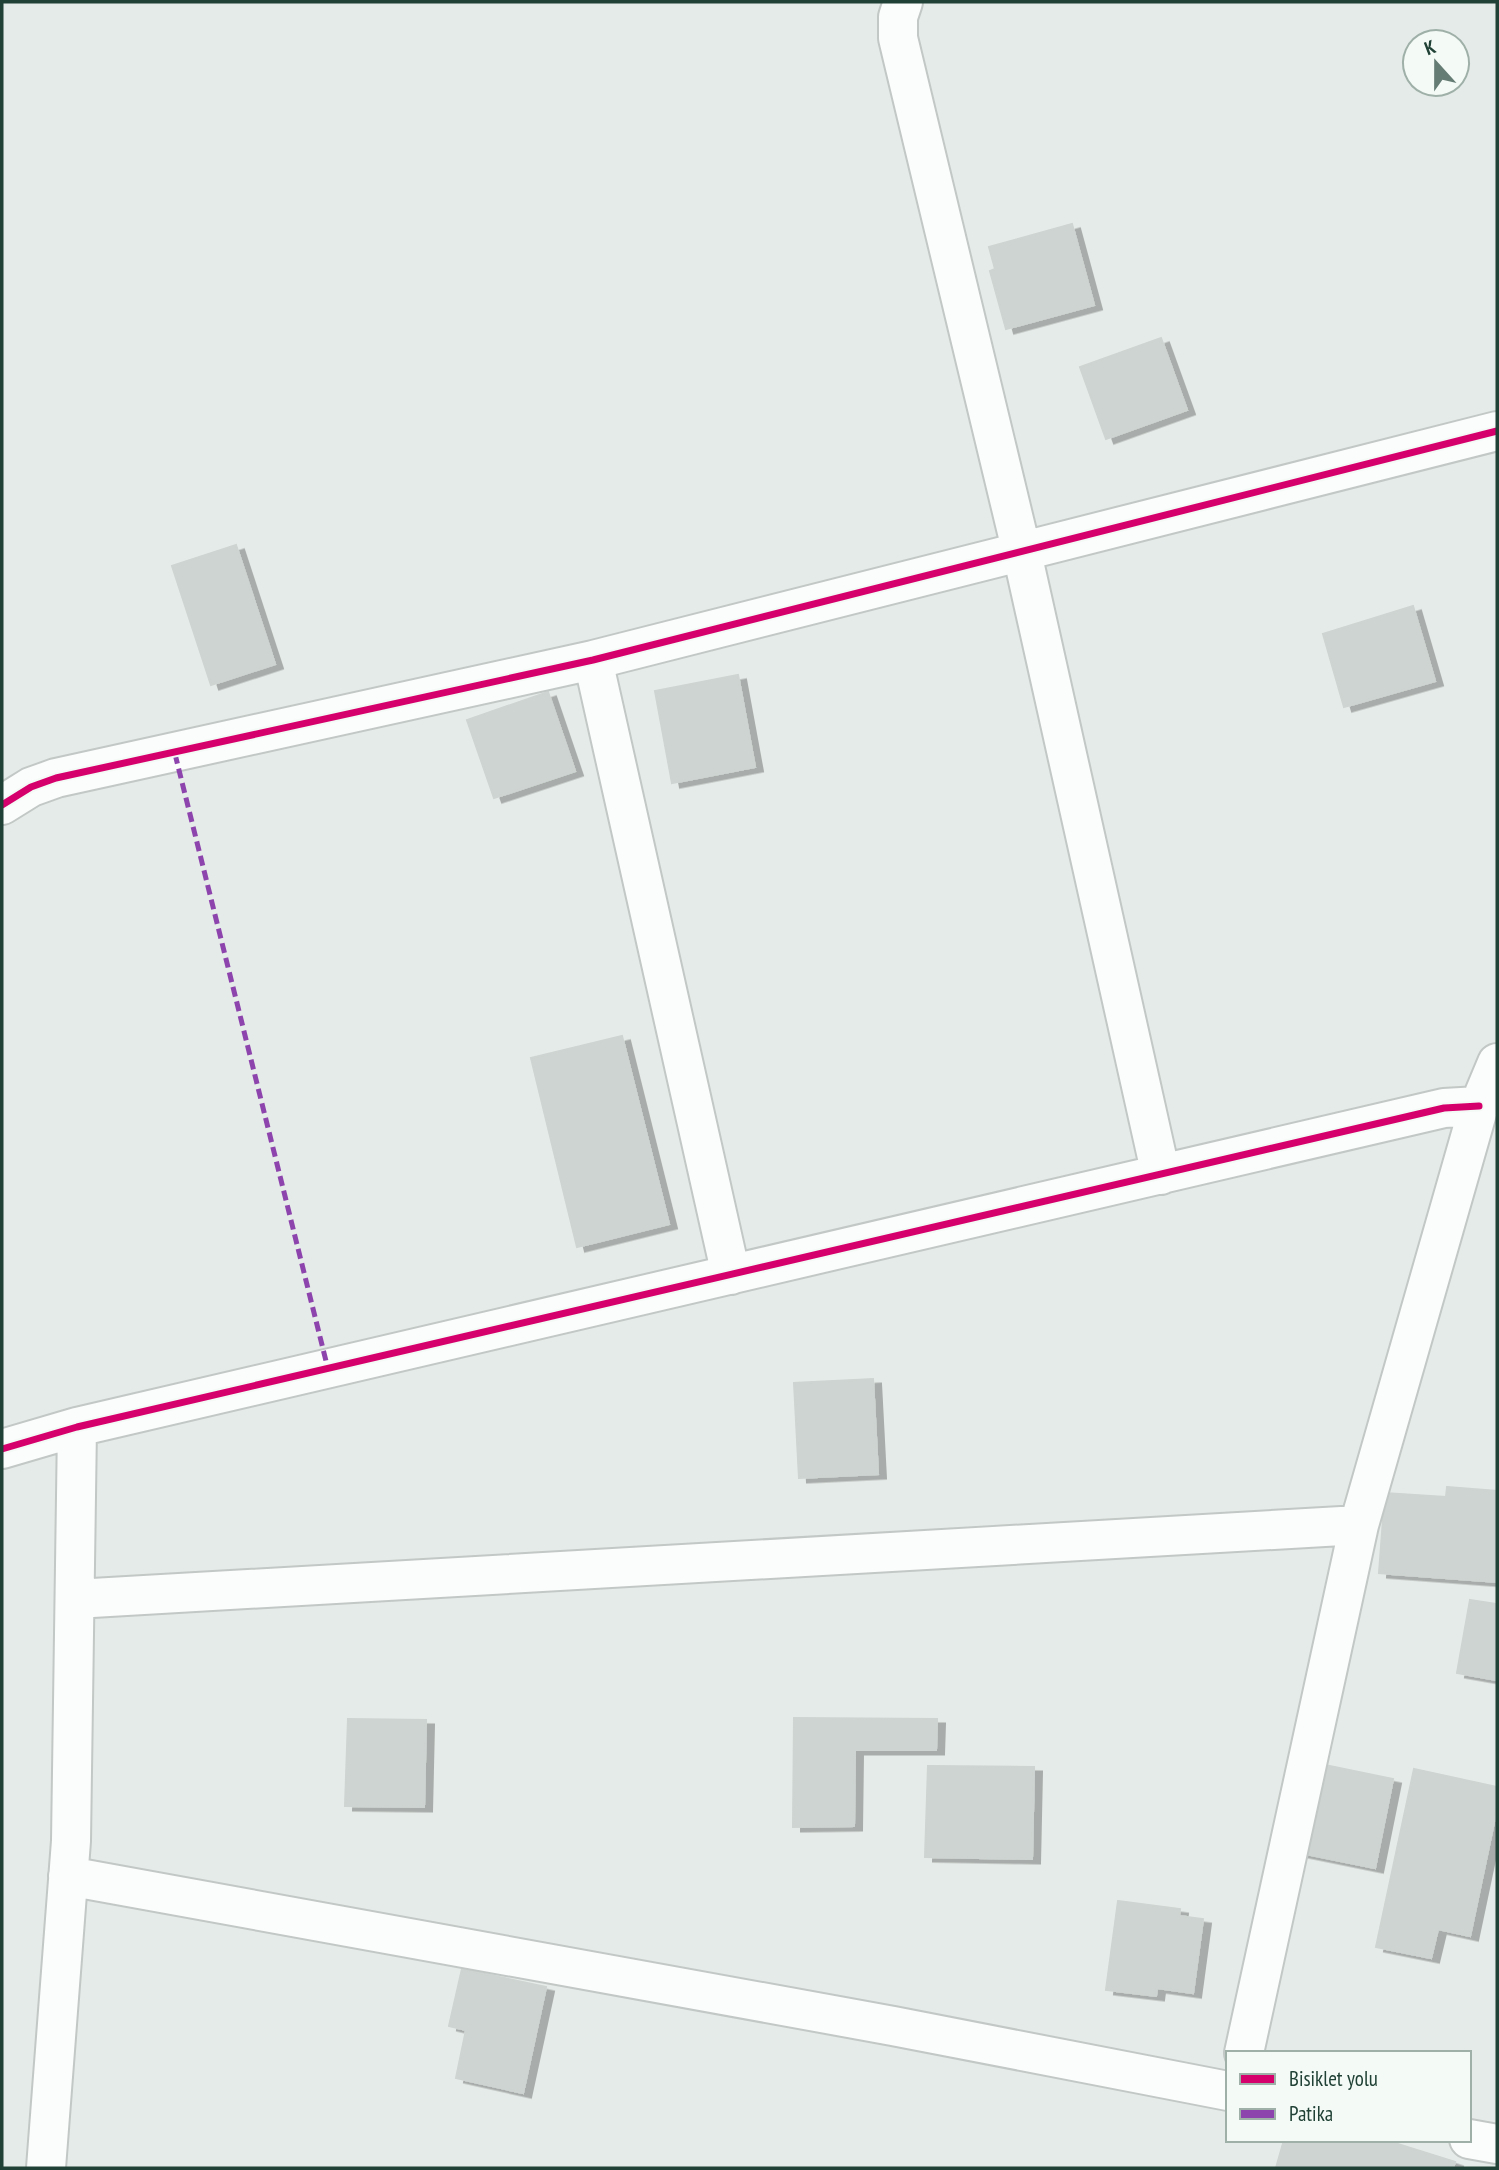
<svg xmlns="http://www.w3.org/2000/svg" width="1499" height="2170" font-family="'PT Sans Narrow',sans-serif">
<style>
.building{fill:#cdd4d1;stroke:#ced4d1;stroke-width:2;filter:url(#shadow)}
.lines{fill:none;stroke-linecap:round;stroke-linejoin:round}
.minor-casing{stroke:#c2c8c5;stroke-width:42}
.minor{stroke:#fbfcfc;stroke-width:38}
.quiet{stroke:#8e44ad;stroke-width:5;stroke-dasharray:10 5;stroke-linecap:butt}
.cycleway-casing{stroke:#f4faf6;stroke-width:11}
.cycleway{stroke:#d6006c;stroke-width:7}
</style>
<defs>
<filter id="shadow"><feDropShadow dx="8" dy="4.5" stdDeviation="0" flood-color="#0004"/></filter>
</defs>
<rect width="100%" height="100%" fill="#e5ebe8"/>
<!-- building -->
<path class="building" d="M1072 224 1094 305 1006 329 990 271 995 269 989 247Z
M1161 338 1187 410 1106 439 1080 367Z
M236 545 275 664 211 685 172 566Z
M1413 606 1435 681 1344 707 1323 634Z
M738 675 755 767 672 783 655 691Z
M548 692 575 771 494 798 467 720Z
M622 1036 669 1224 577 1247 531 1058Z
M873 1379 878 1474 799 1478 794 1383Z
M1447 1487 1497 1491V1582L1379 1573 1385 1493 1446 1497Z
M1470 1600 1497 1604V1680L1457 1673Z
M794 1718 937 1719 936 1750H855L854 1826 793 1827Z
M348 1719 426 1720 424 1807 345 1806Z
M1315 1763 1393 1779 1375 1868 1296 1852Z
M928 1766 1034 1767 1032 1859 925 1857Z
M1414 1769 1497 1787V1808L1470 1936 1438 1929 1431 1958 1376 1947Z
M1118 1901 1180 1909 1179 1916 1203 1919 1193 1993 1157 1988 1156 1996 1106 1990Z
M462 1969 546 1987 523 2093 456 2078 466 2030 449 2026Z
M1284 2140H1385L1455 2162 1453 2168H1276Z"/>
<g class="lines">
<defs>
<path id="minor" d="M903 2 898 17V38L1022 553 1161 1175
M593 660 731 1275
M2 805 31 787 56 778 593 660 1497 431
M2 1449 77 1427 1444 1108 1479 1106
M75 1599 1359 1525
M68 1876 893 2026 1228 2091
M1244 2053 1359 1525 1479 1106 1497 1063
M1469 2139 1497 2144
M46 2168 71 1841 77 1427"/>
</defs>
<!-- minor casing -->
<use href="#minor" class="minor-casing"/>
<!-- minor -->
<use href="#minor" class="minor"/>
<!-- quiet -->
<path class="quiet" d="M175 754 328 1369"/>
<defs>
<path id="cycleway" d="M2 805 31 787 56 778 593 660 1497 431
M2 1449 77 1427 1444 1108 1479 1106"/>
</defs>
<!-- cycleway casing -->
<use href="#cycleway" class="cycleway-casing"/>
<!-- cycleway -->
<use href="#cycleway" class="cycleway"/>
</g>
<!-- border -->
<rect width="1499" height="2170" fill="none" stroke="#204135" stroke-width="7"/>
<!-- legend -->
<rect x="1226" y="2051" width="245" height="91" fill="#f4faf6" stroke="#9fb0a9" stroke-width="2"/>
<rect x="1240" y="2074" width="35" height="10" fill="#d6006c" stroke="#9fb0a9" stroke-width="2"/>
<text x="1289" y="2086" font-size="21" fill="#204135">Bisiklet yolu</text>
<rect x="1240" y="2109" width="35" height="10" fill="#8e44ad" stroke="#9fb0a9" stroke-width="2"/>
<text x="1289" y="2121" font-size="21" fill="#204135">Patika</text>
<!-- north arrow -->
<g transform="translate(1436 63) rotate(339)"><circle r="33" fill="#f4faf6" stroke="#9fb0a9" stroke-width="2"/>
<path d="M0-5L12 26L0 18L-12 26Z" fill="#657c74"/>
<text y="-10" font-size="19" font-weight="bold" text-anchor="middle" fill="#204135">K</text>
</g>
</svg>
